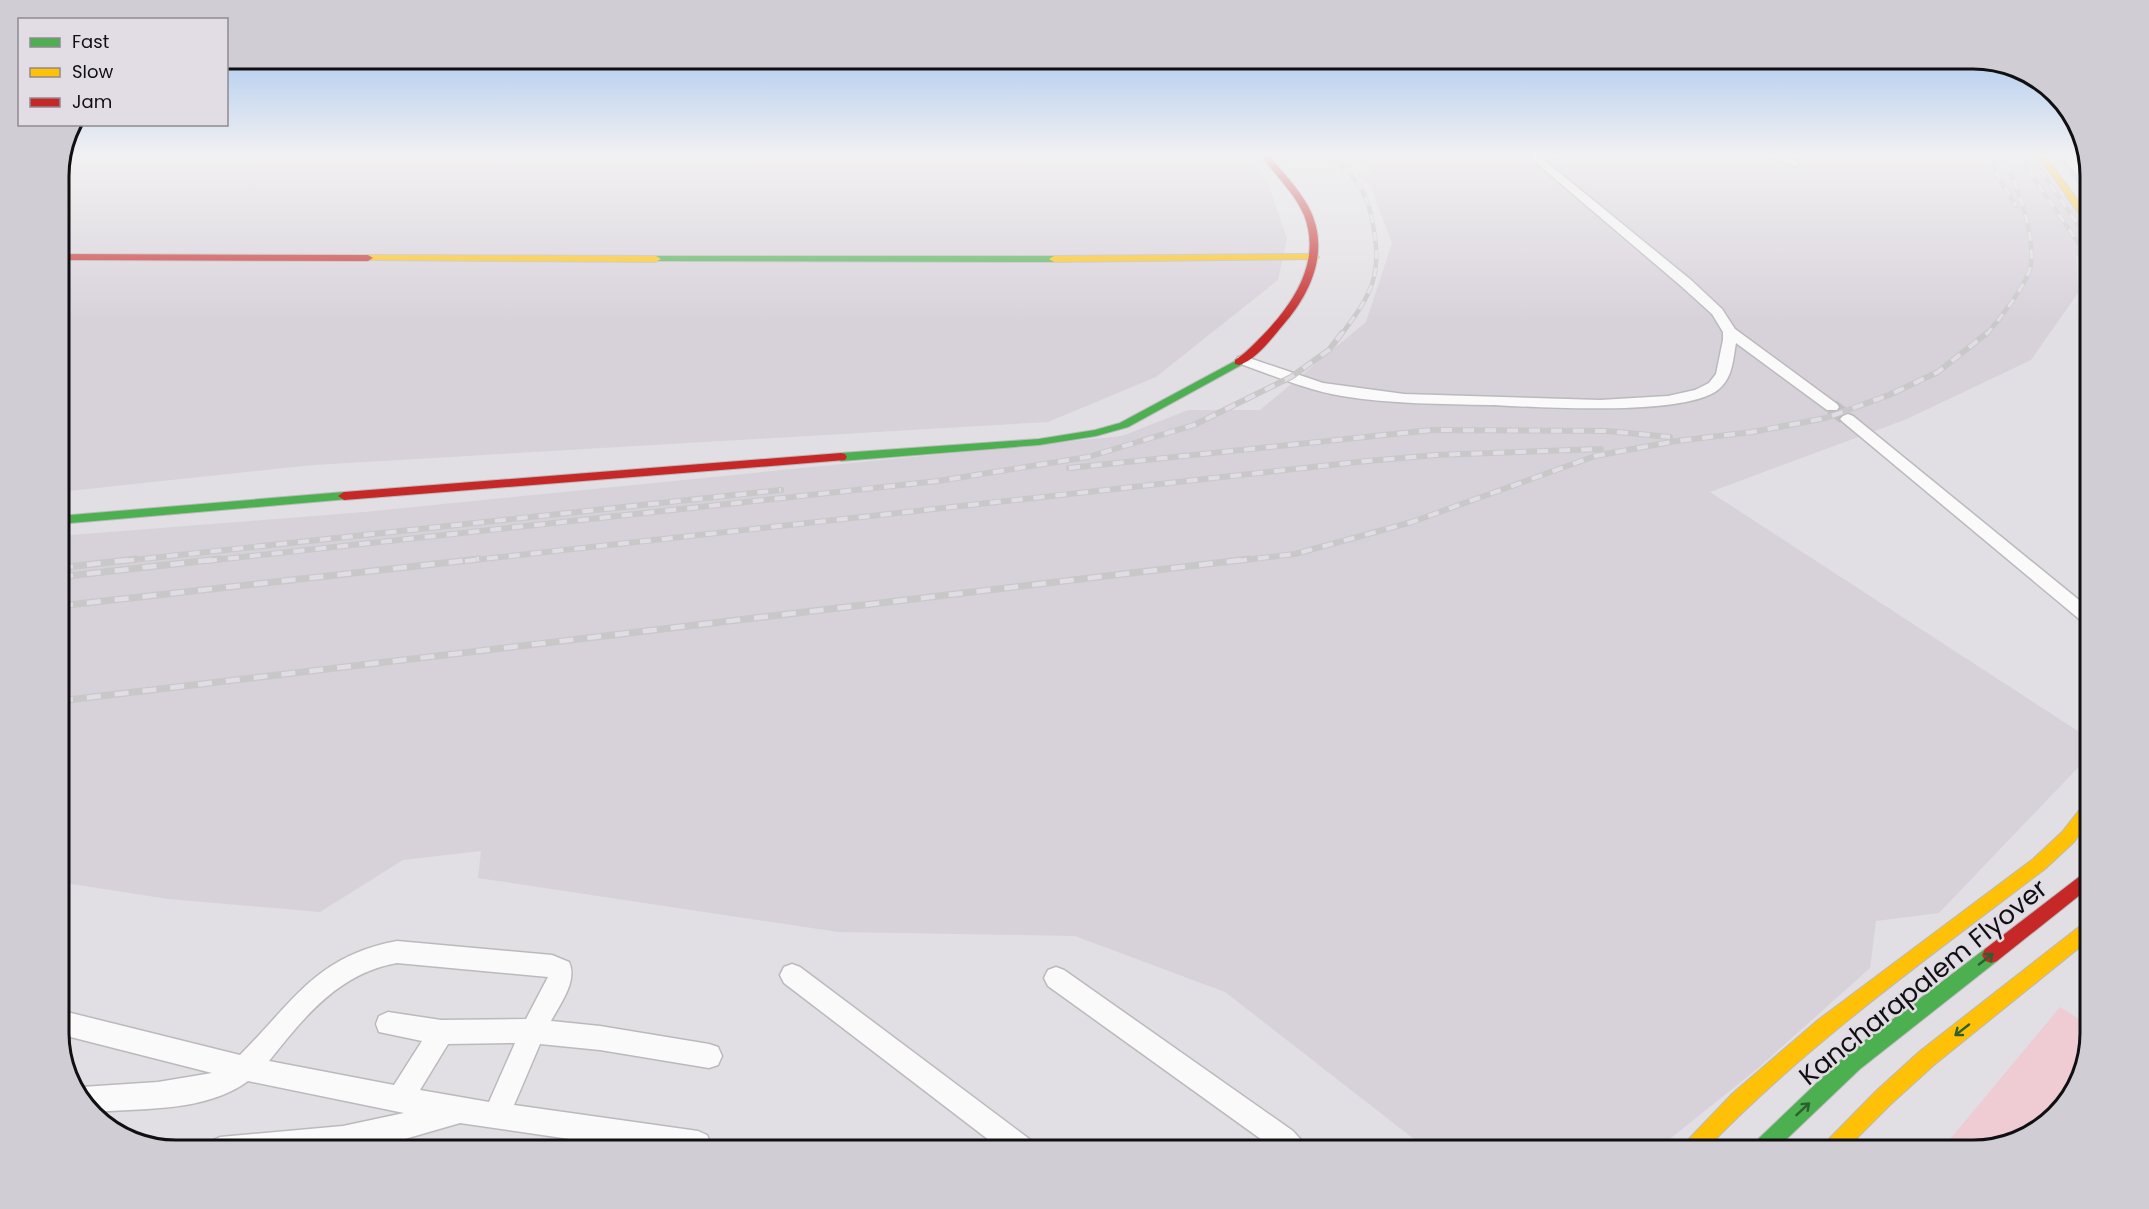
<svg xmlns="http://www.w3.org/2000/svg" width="2149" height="1209" font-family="Poppins,sans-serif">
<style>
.built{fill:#d7d1da}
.green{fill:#efcbd4}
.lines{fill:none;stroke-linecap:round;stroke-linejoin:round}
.stream{stroke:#b4c6f5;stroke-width:4}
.street-tunnel{stroke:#c2c0c4;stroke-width:16;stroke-dasharray:16 8;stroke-linecap:butt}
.street-casing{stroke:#bbb9bc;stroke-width:3}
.fast-casing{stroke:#bbb9bc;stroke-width:2}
.slow-casing{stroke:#bbb9bc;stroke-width:2}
.jam-casing{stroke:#bbb9bc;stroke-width:2}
.street{fill:#fafafb;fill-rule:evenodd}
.fast{fill:#4caf50;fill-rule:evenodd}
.slow{fill:#ffc107;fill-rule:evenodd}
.jam{fill:#c62828;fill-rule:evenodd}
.rail-far2-casing{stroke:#c8c8c9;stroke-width:4.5}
.rail-far1-casing{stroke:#c8c8c9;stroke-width:6}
.rail-casing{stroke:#c8c8c9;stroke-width:7}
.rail-far2{stroke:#e2dde5;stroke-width:3;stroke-dasharray:9;stroke-linecap:butt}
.rail-far1{stroke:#e2dde5;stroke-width:4;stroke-dasharray:11;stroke-linecap:butt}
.rail{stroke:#e2dde5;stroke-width:4.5;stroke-dasharray:14;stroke-linecap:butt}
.oneway{stroke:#2e5f30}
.labels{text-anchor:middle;stroke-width:5;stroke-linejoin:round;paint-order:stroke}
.near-street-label{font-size:26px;fill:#100f11;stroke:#e2dde5}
.rim{fill:none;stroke:#100f11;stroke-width:3}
</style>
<rect width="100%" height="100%" fill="#e1dfe3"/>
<!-- built -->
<path class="built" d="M62 155H1245L1268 183 1287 239 1278 280 1156 377 1048 422 313 465 59 492V169Z
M1355 155H2034L2063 195 2090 197V274L2076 254 2078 293 2031 360 1907 419 1710 492 2090 739V755L1939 913 1876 921 1870 968 1757 1069 1656 1150H1428L1225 992 1075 936 838 932 478 878 481 851 403 860 320 912 168 899 59 882V536L364 512 1122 436 1188 410H1260L1366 322 1392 243 1370 185 1356 175 1375 172Z"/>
<!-- green -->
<path class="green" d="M2060 1007 2090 1026 2075 1091 2032 1135 1973 1150H1941Z"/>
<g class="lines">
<!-- stream -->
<path class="stream" d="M2059 155 2079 182 2090 187"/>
<!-- street-tunnel -->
<path class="street-tunnel" d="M1832 407 1848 419"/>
<defs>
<path id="street" d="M1527 155H1565L1560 158 1544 160 1691 280 1722 309 1735 329 1837 404 1839 407 1837 410H1827L1736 343C1733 359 1733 377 1719 389 1687 417 1537 407 1491 405 1441 404 1391 404 1342 396 1306 390 1272 375 1238 363L1236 360 1238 357 1243 356 1323 383 1404 394 1600 400 1668 396 1695 390 1709 383 1716 374 1723 340V332L1712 314 1681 286Z
M1766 155H1781L1800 163 1795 166 1767 157Z
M2060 155H2071L2090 176V185L2086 184Z
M1848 414 1853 416 2090 609V624L2084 623 1843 422 1840 419 1843 416Z
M397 941 552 955 569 962C578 981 560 1004 551 1021L600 1026 709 1044 718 1047 722 1056 718 1065 709 1068 600 1050 540 1044 514 1105 698 1131 707 1135 711 1144 709 1150H645L460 1123 391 1143 352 1150H207L211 1141 220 1137 343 1126 404 1113 248 1081C206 1112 144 1108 95 1112L74 1092 82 1087 158 1082 212 1073 59 1034V1010L240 1055C293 1002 316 956 397 941ZM397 963 548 977 526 1019 441 1020 388 1012 379 1016 376 1024 379 1032 422 1041 394 1085 269 1061C304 1017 339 973 397 963ZM515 1043 489 1102 420 1090 448 1044Z
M792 964 800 967 1032 1141 1036 1150H1002L784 983 780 975 784 967Z
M1056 967 1064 970 1293 1131 1302 1141 1306 1150H1276L1048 986 1044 978 1048 970Z"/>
<path id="fast" d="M656 256H1054L1059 259 1054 262 653 261V257Z
M1239 359 1243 360V364L1128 427 1096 436 1039 445 841 461 835 457 841 453 1039 439 1095 430 1120 423Z
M344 492 348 493 350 496 348 499 59 524V516Z
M1991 947 1997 949 2000 955 1997 961 1860 1069 1775 1150H1751L1754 1143 1846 1055 1985 949Z"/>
<path id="slow" d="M2037 155H2045L2090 217V226L2087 225Z
M1314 254 1319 257 1317 259 1054 262 1049 259 1054 256Z
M368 255 656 256 661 259 656 262 365 260 363 258Z
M2090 802V820L2074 842 2045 869C1928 958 1807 1044 1705 1150H1682L1685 1143 1733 1093 1818 1020 2033 859 2062 832 2084 804Z
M2090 921V939L1934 1065 1890 1105 1845 1150H1822L1825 1143 1876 1091 1920 1051 2084 923Z"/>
<path id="jam" d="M1260 155H1268C1282 171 1297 187 1308 206 1331 248 1312 292 1283 325 1272 338 1256 360 1239 365L1235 364V360C1246 353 1254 344 1263 335 1294 303 1322 261 1304 215 1294 192 1275 175 1260 155Z
M59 254 368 255 373 258 368 261 59 260Z
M841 453 845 454 847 457 845 460 344 500 338 496 344 492Z
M2090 871V887L1997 961 1991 963 1985 961 1982 955 1985 949 2084 873Z"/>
</defs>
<!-- street casing -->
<use href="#street" class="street-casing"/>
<!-- fast casing -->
<use href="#fast" class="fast-casing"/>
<!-- slow casing -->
<use href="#slow" class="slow-casing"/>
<!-- jam casing -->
<use href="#jam" class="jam-casing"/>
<!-- street -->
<use href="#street" class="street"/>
<!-- fast -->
<use href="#fast" class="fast"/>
<!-- slow -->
<use href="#slow" class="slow"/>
<!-- jam -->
<use href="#jam" class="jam"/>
<defs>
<path id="rail-far2" d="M1332 155C1340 164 1349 173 1357 182 1365 194 1371 211 1373 225 1383 275 1371 295 1341 335
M1989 155 1997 174 2016 206
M2018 155 2090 260
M2030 155 2090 242
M1986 335C1999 320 2029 282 2031 264 2034 226 2017 190 2004 155"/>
<path id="rail-far1" d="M1069 468 1432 430 1607 431 1670 437
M123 561 781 490
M206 561 938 481 1088 457 1194 425 1291 377 1329 350 1342 333
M465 561 1367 461 1436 455 1601 449
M1236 561 1295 554 1412 522 1595 456 1676 441 1752 432 1826 418 1889 395 1938 372 1987 333"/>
<path id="rail" d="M59 568 136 559
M59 577 219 559
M59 606 479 559
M59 701 1249 559"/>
</defs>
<!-- rail-far2 casing -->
<use href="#rail-far2" class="rail-far2-casing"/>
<!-- rail-far1 casing -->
<use href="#rail-far1" class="rail-far1-casing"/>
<!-- rail casing -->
<use href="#rail" class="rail-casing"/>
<!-- rail-far2 -->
<use href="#rail-far2" class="rail-far2"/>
<!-- rail-far1 -->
<use href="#rail-far1" class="rail-far1"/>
<!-- rail -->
<use href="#rail" class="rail"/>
</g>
<!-- one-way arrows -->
<defs><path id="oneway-shaft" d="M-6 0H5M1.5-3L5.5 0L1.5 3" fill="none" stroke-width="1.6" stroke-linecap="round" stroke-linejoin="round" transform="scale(1.5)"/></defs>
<g class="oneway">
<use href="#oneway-shaft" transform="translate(1986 959) rotate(-38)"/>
<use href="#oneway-shaft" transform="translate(1962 1030) rotate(142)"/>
<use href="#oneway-shaft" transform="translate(1803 1109) rotate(-43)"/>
</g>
<!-- sky -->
<linearGradient id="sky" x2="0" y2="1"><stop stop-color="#93bbed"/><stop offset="0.48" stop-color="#f2f1f2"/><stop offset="1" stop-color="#f2f1f2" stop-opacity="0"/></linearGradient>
<rect width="2149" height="324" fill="url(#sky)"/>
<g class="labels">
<!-- near-street labels -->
<g class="near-street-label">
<text transform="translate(1923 982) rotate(-39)" y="9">Kancharapalem Flyover</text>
</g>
</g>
<!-- crop -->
<path d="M0 0H2149V1209H0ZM176 69H1973A107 107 0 0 1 2080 176V1033A107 107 0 0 1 1973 1140H176A107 107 0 0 1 69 1033V176A107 107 0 0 1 176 69Z" fill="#d1cdd4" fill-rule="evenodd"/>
<path class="rim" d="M176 69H1973A107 107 0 0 1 2080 176V1033A107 107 0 0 1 1973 1140H176A107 107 0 0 1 69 1033V176A107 107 0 0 1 176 69Z"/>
<!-- legend -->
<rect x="18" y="18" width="210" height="108" fill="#e2dde5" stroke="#8e8b90" stroke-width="1.5"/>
<rect x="30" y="38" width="30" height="9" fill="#4caf50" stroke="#8e8b90" stroke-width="1.5"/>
<text x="72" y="48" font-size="18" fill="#100f11">Fast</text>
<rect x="30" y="68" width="30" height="9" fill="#ffc107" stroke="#8e8b90" stroke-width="1.5"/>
<text x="72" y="78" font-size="18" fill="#100f11">Slow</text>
<rect x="30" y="98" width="30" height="9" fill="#c62828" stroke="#8e8b90" stroke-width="1.5"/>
<text x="72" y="108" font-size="18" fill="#100f11">Jam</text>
</svg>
